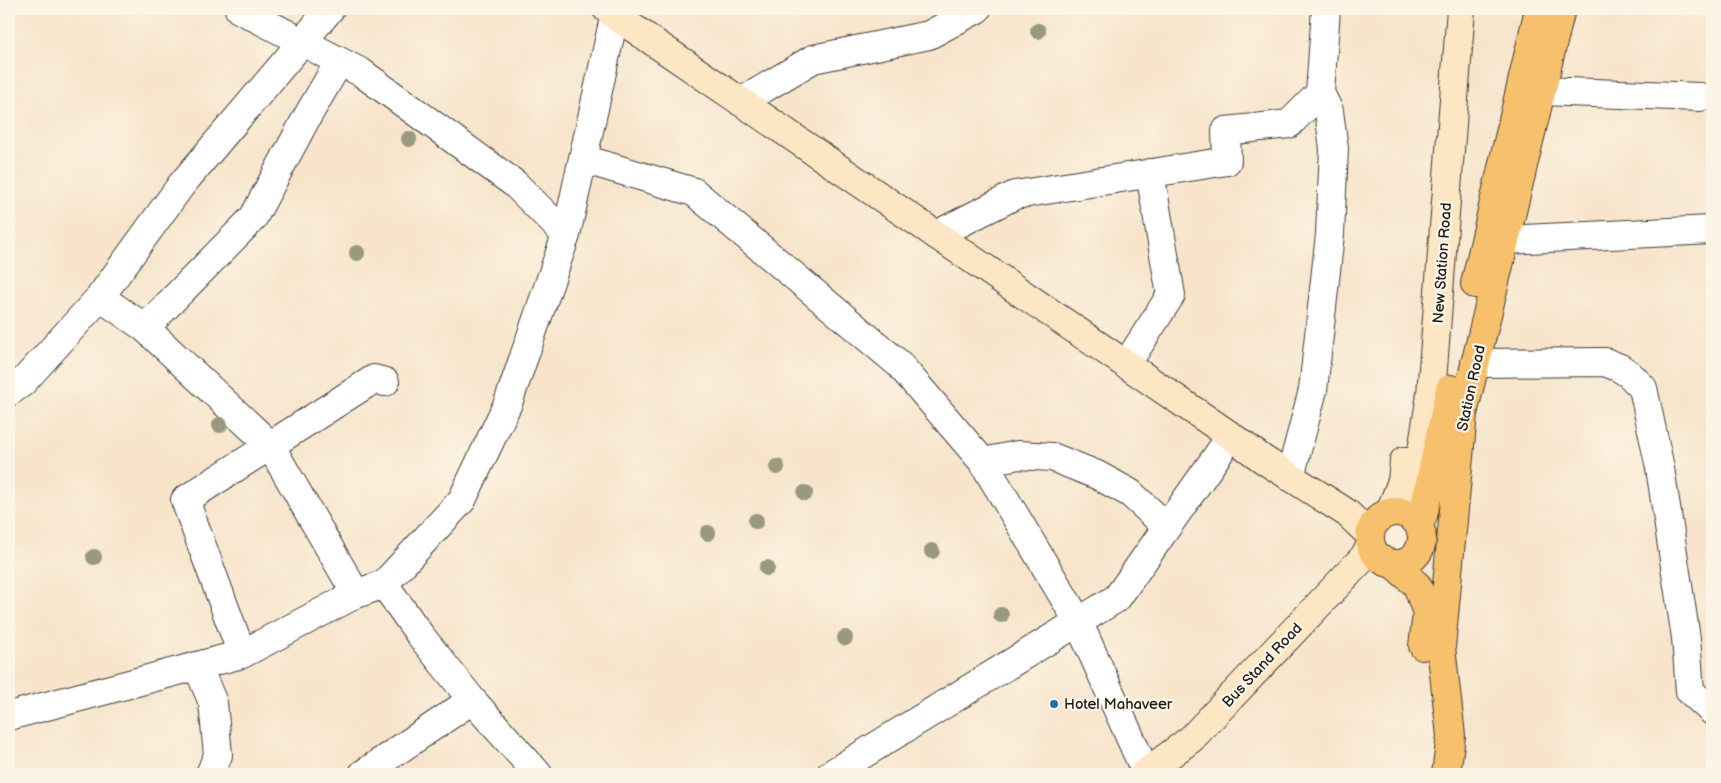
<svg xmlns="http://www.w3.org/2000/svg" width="1721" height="783" font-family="'Balsamiq Sans',sans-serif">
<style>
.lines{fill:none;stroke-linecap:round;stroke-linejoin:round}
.street-casing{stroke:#3d3a36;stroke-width:30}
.secondary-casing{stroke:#3d3a36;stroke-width:30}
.primary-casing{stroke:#3d3a36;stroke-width:30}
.street{stroke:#fff;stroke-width:28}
.secondary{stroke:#fce6c4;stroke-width:28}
.primary{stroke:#f7c06c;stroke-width:28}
.tree{fill:#98997e}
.poi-dot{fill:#1f6fb2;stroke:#fcf5e5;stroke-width:2}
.labels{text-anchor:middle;stroke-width:4.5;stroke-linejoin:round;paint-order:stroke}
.street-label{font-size:15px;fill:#1c1c1c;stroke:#fcf5e5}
.poi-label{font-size:15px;fill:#1c1c1c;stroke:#fcf5e5;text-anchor:start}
</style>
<rect width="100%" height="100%" fill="#fcf5e5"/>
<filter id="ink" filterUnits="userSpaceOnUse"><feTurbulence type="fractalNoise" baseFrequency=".02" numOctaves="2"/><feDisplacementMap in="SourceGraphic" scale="10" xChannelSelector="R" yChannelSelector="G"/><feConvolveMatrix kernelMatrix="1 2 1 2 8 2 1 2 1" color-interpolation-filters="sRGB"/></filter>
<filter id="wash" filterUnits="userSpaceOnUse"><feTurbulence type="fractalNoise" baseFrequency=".0096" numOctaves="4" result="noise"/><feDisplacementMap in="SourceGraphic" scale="20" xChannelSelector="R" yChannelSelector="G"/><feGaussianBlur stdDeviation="1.12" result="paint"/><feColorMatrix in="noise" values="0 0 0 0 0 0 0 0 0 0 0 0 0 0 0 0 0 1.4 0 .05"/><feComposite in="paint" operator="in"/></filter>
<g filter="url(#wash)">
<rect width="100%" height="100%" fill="#f7e4cb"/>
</g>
<g filter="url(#ink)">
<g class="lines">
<defs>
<path id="street" d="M239 9 362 73 515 184 566 235
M1541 91 1700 97
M741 102 813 59 929 35 977 9
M583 159 694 192 899 364 983 462 1078 621 1146 773
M936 235 1015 195 1227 161 1226 131 1289 124 1320 93 1326 9
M1505 240 1712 230
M100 297 145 328 270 445 356 594
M145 328 253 218 307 117 339 62
M1475 363 1605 362 1620 368 1629 374 1643 388 1660 468 1686 638 1690 691 1712 711
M1126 365 1171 295 1150 173
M9 392 22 383 100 297 182 184 330 9
M983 462 1018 455 1052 457 1097 475 1130 493 1167 527
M1290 477 1313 390 1330 234 1334 149 1329 111 1320 93
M384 584 420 635 472 700 538 774
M242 654 185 500 374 379 385 382
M198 667 213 703 218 755 210 774
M9 716 242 654 356 594 384 584 462 500 508 403 566 235 616 9
M363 774 472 700
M831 774 1117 598 1231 436"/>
<path id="secondary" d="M607 9 614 15 1231 436 1264 460 1347 513 1370 535
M1415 495 1431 394 1461 9
M1390 512 1402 481 1404 461
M1144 774 1191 739 1363 558 1371 546"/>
<path id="primary" d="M1475 284 1539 9
M1370 538a26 26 0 1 1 52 0a26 26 0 1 1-52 0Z
M1417 522 1423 516 1450 389
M1393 564 1417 585 1427 613 1423 646
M1446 774 1451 736 1441 647 1463 414 1561 9"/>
</defs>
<!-- street casing -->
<use href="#street" class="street-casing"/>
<!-- secondary casing -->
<use href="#secondary" class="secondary-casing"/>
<!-- primary casing -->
<use href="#primary" class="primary-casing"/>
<!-- street -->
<use href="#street" class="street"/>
<!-- secondary -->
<use href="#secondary" class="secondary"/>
<!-- primary -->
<use href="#primary" class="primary"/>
</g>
<!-- trees -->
<g class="tree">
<circle cx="1038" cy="31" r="8"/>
<circle cx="409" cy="139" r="8"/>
<circle cx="357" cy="253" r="8"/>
<circle cx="220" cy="425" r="8"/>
<circle cx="777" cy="467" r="8"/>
<circle cx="805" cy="493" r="8"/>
<circle cx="756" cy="521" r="8"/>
<circle cx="708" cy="533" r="8"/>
<circle cx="932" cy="551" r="8"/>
<circle cx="94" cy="557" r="8"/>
<circle cx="767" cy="568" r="8"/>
<circle cx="1001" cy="615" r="8"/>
<circle cx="845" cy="638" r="8"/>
</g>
</g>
<!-- markers -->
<circle class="poi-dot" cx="1054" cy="704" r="5"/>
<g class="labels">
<!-- street labels -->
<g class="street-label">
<text transform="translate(1442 263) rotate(-86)" y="5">New Station Road</text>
<text transform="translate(1471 388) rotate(-78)" y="5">Station Road</text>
<text transform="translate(1262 665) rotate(-47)" y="5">Bus Stand Road</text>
</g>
<!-- poi labels -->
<g class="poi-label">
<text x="1064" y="709">Hotel Mahaveer</text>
</g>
</g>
<!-- margin -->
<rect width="1721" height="783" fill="none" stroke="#fcf5e5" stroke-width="30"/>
</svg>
